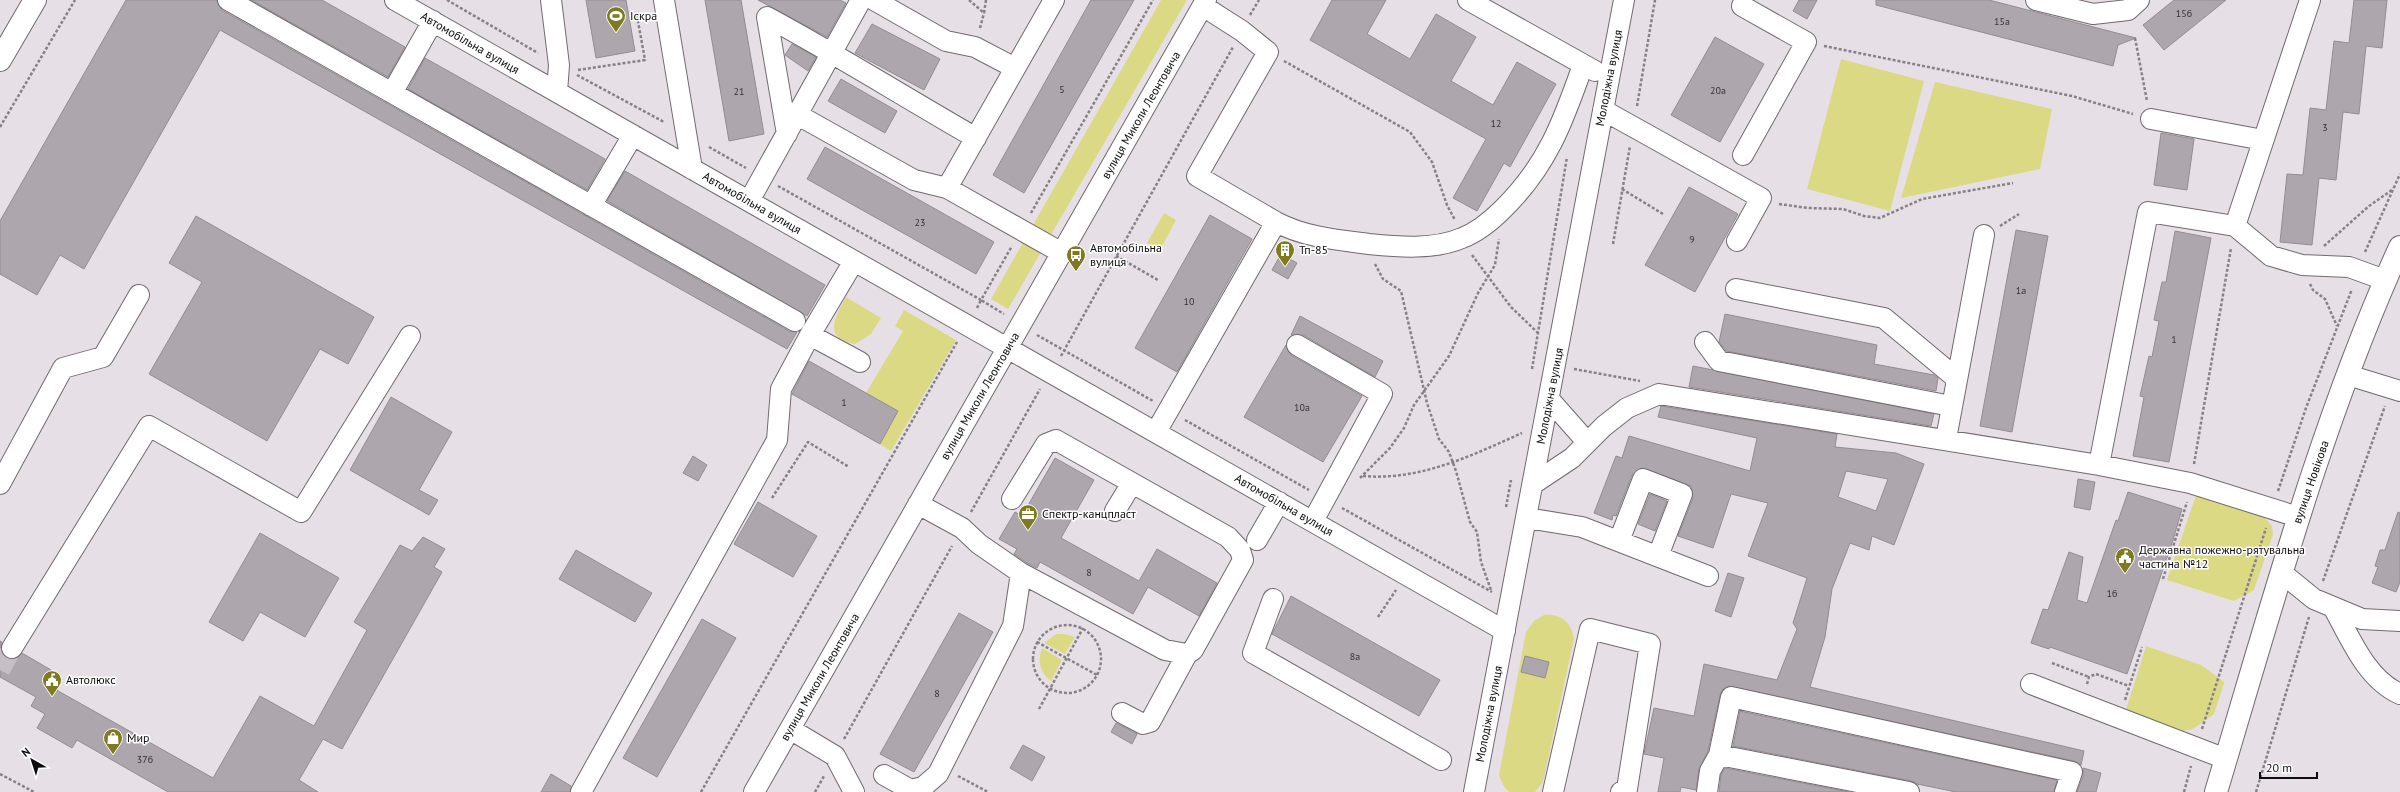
<svg xmlns="http://www.w3.org/2000/svg" width="2400" height="792" font-family="'PT Sans',sans-serif">
<style>
.green{fill:#dcd985}
.building{fill:#ada6ac;stroke:#938c92;fill-rule:evenodd}
.lines{fill:none;stroke-linecap:round;stroke-linejoin:round}
.minor-tunnel{stroke:#c6bfc6;stroke-width:20;stroke-dasharray:20 10;stroke-linecap:butt}
.minor-casing{stroke:#716a6f;stroke-width:22}
.major-casing{stroke:#716a6f;stroke-width:24}
.path{stroke:#868186;stroke-width:2.5;stroke-dasharray:3 2;stroke-linecap:butt}
.minor{stroke:#fff;stroke-width:20}
.major{stroke:#fff;stroke-width:22}
.labels{text-anchor:middle;stroke-width:3;stroke-linejoin:round;paint-order:stroke}
.number-label{font-size:10px;fill:#363236}
.poi-label{font-size:12px;fill:#0e0c0e;stroke:#fff;text-anchor:start}
.street-label{font-size:12px;fill:#0e0c0e;stroke:#fff}
</style>
<rect width="100%" height="100%" fill="#e7dfe6"/>
<!-- green -->
<path class="green" d="M1161 0H1187L1008 309 991 299Z
M1841 59 1924 81 1890 211 1807 189Z
M1935 82 2052 109 2040 169 1901 198Z
M1164 213 1176 220 1160 250 1147 243Z
M846 297 881 318 871 334 855 344C822 338 835 317 846 297Z
M904 310 956 340 891 451 880 444 898 411 866 393 903 331 895 326Z
M2197 492 2262 515 2272 526 2273 534 2254 590 2234 601 2167 580Z
M1544 615C1561 613 1572 623 1574 639L1543 782 1535 792H1509L1503 785 1499 775 1526 632 1534 621Z
M1056 634H1065L1075 637 1065 654 1044 643Z
M2146 646 2201 665 2223 681 2224 683 2214 714 2193 729 2176 732 2125 713Z
M1042 648 1062 660 1051 681C1040 673 1037 661 1042 648Z"/>
<!-- building -->
<path class="building" d="M126 0H217L222 10 789 331 797 332 787 349 220 30 84 269 60 255 37 295 0 274V221Z
M251 0H322L405 47 388 77Z
M586 0H626L635 51 596 58Z
M705 0H741L764 134 729 141Z
M758 0H840L846 3 827 37Z
M1091 0H1134L1024 193 993 175Z
M1332 0H1386L1367 34 1410 59 1436 14 1476 37 1451 81 1493 105 1517 62 1556 84 1510 167 1504 163 1477 211 1453 198 1486 139 1310 40Z
M1799 0H1817L1807 19 1793 11Z
M1876 0H1989L2136 38 2118 45 2113 66 1876 5Z
M2174 0H2226L2164 50 2143 25Z
M2354 0H2387L2382 48 2366 46 2359 114 2343 112 2336 180 2319 178 2312 245 2280 242 2287 174 2303 175 2310 108 2326 110 2334 41 2349 43Z
M872 24 940 59 924 90 855 53Z
M1715 37 1764 64 1720 142 1671 115Z
M792 44 816 57 808 71 785 55Z
M425 58 605 159 587 190 408 89Z
M841 79 897 111 885 133 828 101Z
M2161 133 2194 139 2187 190 2154 185Z
M825 147 994 242 976 274 807 179Z
M625 171 825 285 807 316 607 201Z
M1689 187 1738 214 1695 292 1645 265Z
M1210 215 1252 239 1177 372 1135 348Z
M196 216 374 317 348 364 320 349 267 441 149 374 202 282 169 263Z
M2016 230 2048 236 2012 432 1980 426Z
M2175 231 2211 238 2169 462 2133 456 2144 397 2140 396 2149 356 2152 357 2159 321 2154 320 2162 282H2166Z
M1281 254 1297 263 1288 279 1272 270Z
M1725 314 1877 345 1874 364 1934 375 1938 378 1936 391 1726 351 1719 342Z
M1300 316 1383 361 1375 377 1303 335H1291Z
M1286 345 1291 355 1362 396 1323 462 1244 417Z
M809 361 898 411 880 444 792 394Z
M1693 366 1934 414 1931 426 1689 387Z
M391 397 452 432 419 490 438 500 429 515 350 470Z
M1661 406 1837 434 1835 447 1896 453 1924 464 1894 545 1872 536 1869 550 1850 543 1832 589 1825 637 1810 687 2084 751 2081 765 2074 761 1728 686 1720 695 1708 751 1699 769 1696 790 1681 787 1680 792H1658L1664 758 1644 754 1654 708 1694 716 1704 664 1777 680 1797 629 1793 623 1807 578 1748 556 1768 503 1731 494 1713 548 1678 536 1693 498 1691 486 1642 468 1632 475 1616 516 1613 515 1612 520 1594 513 1616 456 1622 458 1629 436 1750 471 1757 438 1658 417ZM1846 471 1888 479 1876 511 1838 497Z
M693 456 707 465 698 481 683 473Z
M1055 458 1094 480 1061 538 1139 581 1157 549 1217 583 1199 616 1148 587 1133 614 1040 562 1037 568 1027 563 1014 554 1017 549 999 539 1015 512 1022 516Z
M2078 479 2095 482 2090 510 2074 507Z
M2128 492 2182 509 2173 540 2127 674 2050 647 2049 649 2031 643 2043 609 2048 610 2069 552 2083 557 2077 600 2087 603 2116 520 2118 521Z
M1650 494 1667 501 1655 531 1638 524Z
M758 502 817 536 793 577 734 544Z
M2398 512 2400 513V582L2396 592 2372 583 2378 567 2375 566 2380 550H2385Z
M260 533 339 578 305 637 260 612 243 641 209 622Z
M423 537 445 549 434 567 442 572 342 749 323 739 299 780 318 792H168L77 740 72 748 37 728 45 714 31 706 36 697 0 677V641L2 642V653L6 658H17L22 653 51 670 44 683 213 778 260 696 314 726 367 630 354 622 400 545 412 551Z
M576 550 652 593 635 622 559 579Z
M1728 573 1744 578 1731 617 1715 611Z
M1291 596 1440 680 1419 716 1272 634Z
M959 613 993 632 914 772 880 754Z
M702 619 736 638 657 777 623 758Z
M1525 656 1549 662 1545 678 1521 672Z
M1740 711 2057 780 2054 792H1956L1917 784 1911 781 1733 746Z
M1116 723 1137 734 1132 744 1111 732Z
M1023 745 1045 757 1032 781 1010 768Z
M1725 768 1849 792H1719L1721 775Z
M2083 768 2101 773 2096 792H2077L2083 776Z
M551 774 571 786 570 792H541Z"/>
<g class="lines">
<!-- minor-tunnel -->
<path class="minor-tunnel" d="M0 670 12 648"/>
<defs>
<path id="minor" d="M228 0 795 321
M395 0 1505 631
M551 0 559 65 557 92
M664 0 692 169
M874 0 946 41 975 47 1015 68
M1468 0 1595 71
M2036 0 2093 14 2128 10 2139 0
M1742 6 1806 42 1743 155
M392 93 433 21
M1603 110 1761 198 1737 241
M798 115 914 180 947 188 1062 253
M2151 119 2263 140
M787 134 767 17C838 55 906 98 976 138
M947 188 1054 0
M749 201 861 0
M591 206 633 135
M1276 222C1304 237 1337 240 1369 244 1399 247 1434 250 1462 238 1478 232 1491 221 1503 209 1547 166 1563 122 1583 65
M2235 226 2310 0
M854 261 810 335 860 362
M1736 289 1884 318 1956 378
M1705 342 1719 361 1951 406
M1297 345 1382 394 1313 521
M2348 375 2400 391
M1549 399 1587 442
M1156 432 1276 222 1197 176 1268 52 1242 31 1203 6
M1946 439 1984 235
M2099 465 2148 212 2235 226 2271 256 2302 265 2349 267 2385 280
M0 484 63 368 103 357 139 295
M1533 484 1572 458 1604 426 1627 408 1659 394 2099 465 2190 483 2298 517
M1012 499 1046 444 1056 440 1228 537 1240 550 1243 560 1193 650 1187 654 1165 650 1021 573
M1115 511 1132 483
M1527 518 1582 527 1708 576
M1257 540 1279 502
M1619 541 1643 479 1682 494 1658 556
M2282 573 2314 599 2362 619 2400 621
M1273 599 1253 653 1441 760
M2333 607C2350 637 2366 679 2400 694
M12 648 149 426 301 512 410 336
M2031 684 2226 759
M1122 713 1143 724 1150 722 1187 654
M790 729 835 756 854 792
M884 775 911 790 923 787 938 774 1013 626 1021 573 979 544 962 528 918 504
M581 792 777 440 781 389 810 335
M754 792 1206 0
M1474 792 1624 0
M1553 792 1590 629 1650 644 1627 789 1621 792
M1707 792 1710 771 1719 755
M1909 792 1719 755 1731 697 2072 772 2065 792"/>
<path id="major" d="M0 60 35 0
M2216 792C2271 609 2321 421 2400 247"/>
</defs>
<!-- minor casing -->
<use href="#minor" class="minor-casing"/>
<!-- major casing -->
<use href="#major" class="major-casing"/>
<!-- path -->
<path class="path" d="M447 0 538 53
M969 0 984 13 986 0
M1250 15 1259 0
M980 28 984 13
M2135 38 2147 101
M1824 46 2072 96 2133 114
M1284 61 1410 132 1432 162 1447 205 1455 220
M578 70 645 60 637 16
M577 75 664 122
M1637 106 1655 0
M0 127 75 0
M709 147 746 168
M778 186 981 300 1012 246
M1622 189 1663 214
M1779 204 1808 208 1843 209 1864 216 1880 218 1922 199 2013 183
M1031 213 1153 0
M2000 226 2019 214
M1613 244 1630 146
M2324 246 2369 206 2392 190
M2365 252 2400 174
M1472 255 1511 307 1538 333
M1116 256 1158 280
M1375 264 1383 279 1401 291 1427 403 1439 439 1449 452 1456 471 1470 522 1477 532 1481 562 1491 590
M2310 284 2313 290 2325 299 2337 326
M977 308 981 300 1004 314
M1037 335 1153 401
M1061 356 1233 47
M1532 369 1567 157
M1574 369 1640 381
M1185 420 1309 490
M2194 464 2231 248
M1363 476C1419 481 1471 456 1522 433
M1360 478 1390 448 1404 428 1414 405 1449 356 1478 293 1495 265 1499 239
M2278 491 2306 408 2352 289
M772 498 808 442 849 467
M1506 507 1511 480
M1342 508 1492 592
M971 512 1040 389
M2163 579 2187 502
M2323 581 2385 406
M1378 617 1396 590
M1033 659a34 34 0 1 1 68 0a34 34 0 1 1-68 0Z
M1037 642 1097 675
M2052 663 2089 677
M2087 684 2089 677 2096 674 2129 686
M2125 700 2142 647
M1039 709 1083 628
M2202 729 2266 528
M844 739 952 546
M0 774 34 792
M958 776 988 792
M701 792 957 342
M815 792 824 776
M2184 792 2191 766
M2256 792 2309 617"/>
<!-- minor -->
<use href="#minor" class="minor"/>
<!-- major -->
<use href="#major" class="major"/>
</g>
<!-- icons -->
<defs>
<symbol id="stadium-pin" viewBox="-11 -11 22 30"><path d="M0 17L-7.5 6A9.5 9.5 0 1 1 7.5 6Z" fill="#7e7a20" stroke="#fff"/><path d="M0-5a6.5 5 0 1 0 0 10a6.5 5 0 1 0 0-10ZM-3.5-1.8h7v3.6h-7Z" fill="#fff"/></symbol>
<symbol id="building-pin" viewBox="-11 -11 22 30"><path d="M0 17L-7.5 6A9.5 9.5 0 1 1 7.5 6Z" fill="#7e7a20" stroke="#fff"/><path d="M-4-6H4V6H1V3H-1V6H-4ZM-2.5-4.3h1.7v1.8h-1.7ZM.8-4.3h1.7v1.8H.8ZM-2.5-1h1.7V.8h-1.7ZM.8-1h1.7V.8H.8Z" fill="#fff"/></symbol>
<symbol id="bus-pin" viewBox="-11 -11 22 30"><path d="M0 17L-7.5 6A9.5 9.5 0 1 1 7.5 6Z" fill="#7e7a20" stroke="#fff"/><path d="M-5-6H5V4H4V6H2V4H-2V6H-4V4H-5ZM-3.5-4V0h7V-4ZM-3.5 1.2v1.5H-2V1.2ZM2 1.2v1.5H3.5V1.2Z" fill="#fff"/></symbol>
<symbol id="office-pin" viewBox="-11 -11 22 30"><path d="M0 17L-7.5 6A9.5 9.5 0 1 1 7.5 6Z" fill="#7e7a20" stroke="#fff"/><path d="M-6-3h4V-5.5h4V-3h4V5H-6ZM-1-4.5V-3h2v-1.5ZM-6 0V1H6V0Z" fill="#fff"/></symbol>
<symbol id="civic-pin" viewBox="-11 -11 22 30"><path d="M0 17L-7.5 6A9.5 9.5 0 1 1 7.5 6Z" fill="#7e7a20" stroke="#fff"/><path d="M-.6-6.5H3V-4.5H.6V-3L4-1V1h2V6H-6V1h2V-1L-.6-3ZM-1.2 2.5V6h2.4V2.5Z" fill="#fff"/></symbol>
<symbol id="shop-pin" viewBox="-11 -11 22 30"><path d="M0 17L-7.5 6A9.5 9.5 0 1 1 7.5 6Z" fill="#7e7a20" stroke="#fff"/><path d="M-5-2.5h2.3a2.7 3.5 0 0 1 5.4 0H5L5.5 6h-11ZM-1.5-2.5h3a1.5 2.3 0 0 0-3 0Z" fill="#fff"/></symbol>
</defs>
<g fill-rule="evenodd">
<use href="#stadium-pin" x="605" y="5" width="22" height="30"/>
<use href="#building-pin" x="1274" y="239" width="22" height="30"/>
<use href="#bus-pin" x="1065" y="244" width="22" height="30"/>
<use href="#office-pin" x="1017" y="503" width="22" height="30"/>
<use href="#civic-pin" x="2114" y="546" width="22" height="30"/>
<use href="#civic-pin" x="41" y="669" width="22" height="30"/>
<use href="#shop-pin" x="102" y="727" width="22" height="30"/>
</g>
<g class="labels">
<!-- number labels -->
<g class="number-label">
<text x="2184" y="17">15б</text>
<text x="2002" y="25">15а</text>
<text x="1062" y="93">5</text>
<text x="1718" y="94">20а</text>
<text x="739" y="95">21</text>
<text x="1496" y="127">12</text>
<text x="2325" y="131">3</text>
<text x="920" y="226">23</text>
<text x="1692" y="243">9</text>
<text x="2021" y="294">1а</text>
<text x="1189" y="305">10</text>
<text x="2174" y="343">1</text>
<text x="844" y="406">1</text>
<text x="1302" y="411">10а</text>
<text x="1089" y="576">8</text>
<text x="2112" y="597">1б</text>
<text x="1355" y="660">8а</text>
<text x="937" y="697">8</text>
<text x="145" y="763">37б</text>
</g>
<!-- poi labels -->
<g class="poi-label">
<text x="630" y="20">Іскра</text>
<text x="1090" y="252">Автомобільна<tspan x="1090" dy="14">вулиця</tspan></text>
<text x="1299" y="254">Тп-85</text>
<text x="1042" y="518">Спектр-канцпласт</text>
<text x="2139" y="554">Державна пожежно-рятувальна<tspan x="2139" dy="14">частина №12</tspan></text>
<text x="66" y="684">Автолюкс</text>
<text x="127" y="742">Мир</text>
</g>
<!-- street labels -->
<g class="street-label">
<text transform="translate(470 43) rotate(30)" y="4">Автомобільна вулиця</text>
<text transform="translate(1609 78) rotate(-79)" y="4">Молодіжна вулиця</text>
<text transform="translate(1141 115) rotate(-60)" y="4">вулиця Миколи Леонтовича</text>
<text transform="translate(752 203) rotate(30)" y="4">Автомобільна вулиця</text>
<text transform="translate(980 396) rotate(-60)" y="4">вулиця Миколи Леонтовича</text>
<text transform="translate(1550 396) rotate(-79)" y="4">Молодіжна вулиця</text>
<text transform="translate(2311 482) rotate(-71)" y="4">вулиця Новікова</text>
<text transform="translate(1284 505) rotate(30)" y="4">Автомобільна вулиця</text>
<text transform="translate(820 677) rotate(-60)" y="4">вулиця Миколи Леонтовича</text>
<text transform="translate(1489 714) rotate(-79)" y="4">Молодіжна вулиця</text>
</g>
</g>
<!-- north arrow -->
<g transform="translate(32 760) rotate(321)" stroke="#ffffff" stroke-width="3" paint-order="stroke">
<path d="M0-3L7 15L0 10L-7 15Z" fill="#0e0c0e"/>
<text y="-6" font-size="11" font-weight="bold" text-anchor="middle" fill="#0e0c0e">N</text>
</g>
<!-- scale -->
<path d="M2260 772v6h57v-6" fill="none" stroke="#0e0c0e" stroke-width="2"/>
<text x="2266" y="772" font-size="12" fill="#0e0c0e" stroke="#ffffff" stroke-width="3" paint-order="stroke">20 m</text>
</svg>
